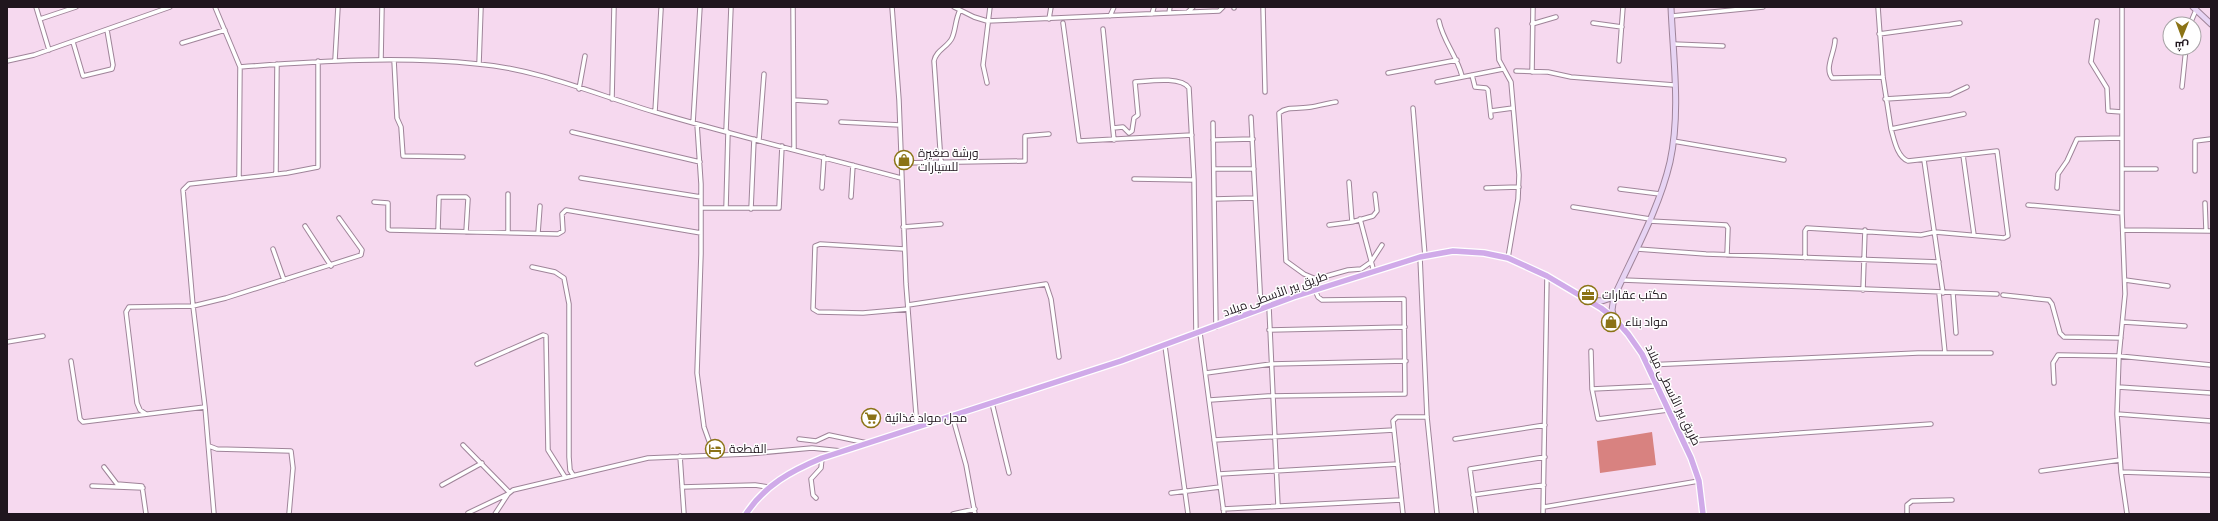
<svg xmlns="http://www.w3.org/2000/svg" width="2218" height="521" font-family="Barlow,Cairo,sans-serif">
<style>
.forest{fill:#d88280}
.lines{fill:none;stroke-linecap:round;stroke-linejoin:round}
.street-casing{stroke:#9f8499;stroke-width:5.5}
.secondary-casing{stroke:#9f8499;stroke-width:7}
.primary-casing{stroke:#fff;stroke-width:8}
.street{stroke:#fff;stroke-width:3.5}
.secondary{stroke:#e7d4f4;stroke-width:5}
.primary{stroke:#d0aae9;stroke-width:5.5}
.labels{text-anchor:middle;stroke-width:3;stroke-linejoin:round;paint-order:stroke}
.poi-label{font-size:12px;fill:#20161e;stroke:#fff;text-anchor:start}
.street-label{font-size:12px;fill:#20161e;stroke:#fff}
</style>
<rect width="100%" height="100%" fill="#f6d9ef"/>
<!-- forest -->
<path class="forest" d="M1652 432 1656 465 1600 473 1597 441Z"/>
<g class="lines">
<defs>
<path id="street" d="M36 7 49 50
M215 7 240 67 239 177
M793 7 794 149
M892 7 899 100 906 284 917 427
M954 7 974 17 987 21 1169 13 1170 7
M1263 7 1265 92
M1878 7 1883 77 1891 129
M2122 7V213L2125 294 2119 356 2117 414 2121 472 2127 514
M1234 8V7
M1188 12 1193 7
M1169 13 1219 11 1223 7
M1152 14 1154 7
M1110 16 1114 7
M1672 16 1763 7
M40 19 76 7
M1049 19 1051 7
M1439 21C1443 41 1457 56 1462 76
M2097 21 2091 62 2107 88 2108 111 2122 112
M1063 23 1079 141 1192 135
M1593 23 1622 27
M1532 24 1556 17
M2190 24 2196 10
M1103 29 1114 140
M1497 30 1499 60 1511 82 1519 175 1518 199 1508 258
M1879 34 1960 23
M1835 40C1835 52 1824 68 1832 78L1883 77
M73 42 83 76 112 69 113 65 107 30
M182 43 225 30
M1673 44 1723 46
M335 60 338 7
M381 60 382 7
M394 60 397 118 401 127 403 156 463 157
M7 61 34 55 170 7
M1619 61 1623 7
M479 64 481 7
M240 67C319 61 399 56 478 64 538 69 597 95 655 112 736 136 819 156 901 178
M1516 71 1548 72 1571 77 1674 85
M1532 72 1533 7
M1388 73 1457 60
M1472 75 1475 87 1486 88 1488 90 1491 117
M1437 82 1503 69
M987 83 983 65 990 7
M2182 87 2186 48
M579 89 585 56
M612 99 614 7
M1885 99 1950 95 1967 87
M794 100 826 102
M1336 102C1327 103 1319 106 1311 107 1300 109 1287 106 1279 113L1286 261 1304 274 1316 279 1348 270 1361 269 1371 262 1382 245
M1413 108 1425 256
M1491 111 1513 108
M655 112 661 9
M1251 117 1261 309
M841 122 900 125
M693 123 700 7
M1213 123 1216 327
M697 124 701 184V254L697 373 704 427 714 455
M1113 128 1123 127 1129 133 1132 131 1134 118 1138 115 1135 82C1149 81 1181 76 1189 88L1194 180 1196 334
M726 131 731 7
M572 132 700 162
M759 140 764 74
M1213 140 1253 139
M1673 141 1784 160
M1963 155 1974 235
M1924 160 1943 293
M901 163 1025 161V136L1049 134
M941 163 934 61C936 50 948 47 952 38 956 29 955 20 960 10
M1214 169H1254
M2122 169H2156
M2195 171V141L2211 139
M276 174 277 64
M581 178 701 197
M1134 179 1194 180
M1349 182 1352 222
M822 188 824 157
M1486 188 1519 187
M2057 188 2058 174 2067 161 2077 139 2122 138
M1620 189 1660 194
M851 197 853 165
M1214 199 1255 198
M374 202 388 203V229L390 230 558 234 563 231 562 214 566 210 701 233
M2205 203 2206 230
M2028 205 2122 213
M1573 207 1650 219
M701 208H779L782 146
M726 208 728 132
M751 209 754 139
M1360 219 1374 272
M1649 221 1726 225 1728 228 1727 255
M1329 225 1352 222 1373 216 1377 211 1375 194
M305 226 331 266
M903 227 941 224
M438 230 439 197H466L468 199 466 232
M2123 230 2211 231
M508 232V194
M538 233 540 206
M273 249 284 280
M904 249 820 244 815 246 813 309 818 312 863 313 908 309
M1637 249 1706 254 1939 262
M1420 257 1427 417 1437 514
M1805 258V231L1807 228 1921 235 1935 232 2004 238 2008 236 1997 151 1908 161C1897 157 1894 139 1891 129L1964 114
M532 267 555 272 564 278 569 304V457L570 470 573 475
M1622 280 1997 294
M2125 280 2168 286
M1863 290 1865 230
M1939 293 1945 353
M1953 293 1956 333
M2003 295 2049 300 2052 304 2060 333 2064 337 2121 338
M908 305 1046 284 1051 299 1059 357
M1269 307 1278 506
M2123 322 2185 326
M1269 330 1405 327
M1200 333 1224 514
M7 342 43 336
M1165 346 1188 514
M1591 351 1592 389 1598 419 1668 410
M71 361 80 419 83 422 205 407
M477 364 543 335 546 336 548 450 565 477
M1647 365 1918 353H1991
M1206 373 1271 364 1406 361
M2054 383 2053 363 2058 355 2119 356 2211 365
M2118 387 2211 393
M1592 389 1656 386
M1210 400 1268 396 1405 394 1404 299 1322 300 1318 297 1315 290
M992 403 1009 473
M146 414 140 410 137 403 126 312 129 307 193 306 183 190 189 184 287 173 318 167V61
M2117 414 2211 421
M952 415 966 465 975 514
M799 439 816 441 829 435 867 443
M1455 439 1545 425
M1214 440 1394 430
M1684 441 1931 424
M463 445 509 492
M209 446 217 449 291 451 293 468 289 514
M680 456 684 514
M104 467 117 484 142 486 146 514
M2041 471 2120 460
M2121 472 2211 475
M1219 474 1398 464
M442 485 482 463
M92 486 143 488
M682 487 755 485 768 487
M1171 493 1220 487
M1473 495 1544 485
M816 498 813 495 811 479 821 468 822 458
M1544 507 1699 481
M1223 509 1401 500
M468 513 508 494
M214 514 205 407 193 306 226 298 361 255 362 250 339 218
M495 514 508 494 513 490 648 458 747 454 812 448 841 451
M953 514 975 509
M1403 514 1393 421 1397 417H1427
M1476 514 1470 469 1545 457
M1543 514 1547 276
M1907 514V505L1912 501 1952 500"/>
<path id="secondary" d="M2193 7 2211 24
M1589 300 1602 301 1614 297
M1614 318 1612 310 1614 297C1634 253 1659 209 1670 162 1681 112 1673 57 1671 7"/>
<path id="primary" d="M746 514C765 485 791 471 822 458L1121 361 1293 297 1420 257 1453 251 1484 253 1508 258 1547 276 1601 308 1614 318 1628 334 1642 354 1691 458 1699 481 1703 514"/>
</defs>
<!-- street casing -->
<use href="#street" class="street-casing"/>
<!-- secondary casing -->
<use href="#secondary" class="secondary-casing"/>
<!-- primary casing -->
<use href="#primary" class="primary-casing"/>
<!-- street -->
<use href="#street" class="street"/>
<!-- secondary -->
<use href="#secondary" class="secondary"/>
<!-- primary -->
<use href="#primary" class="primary"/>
</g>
<!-- icons -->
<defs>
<symbol id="shop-ring" viewBox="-11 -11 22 22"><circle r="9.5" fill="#fff" stroke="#8b7316" stroke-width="1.5"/><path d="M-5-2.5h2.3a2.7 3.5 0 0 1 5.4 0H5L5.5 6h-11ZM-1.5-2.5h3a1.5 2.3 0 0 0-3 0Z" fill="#8b7316"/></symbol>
<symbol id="office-ring" viewBox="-11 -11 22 22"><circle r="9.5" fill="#fff" stroke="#8b7316" stroke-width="1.5"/><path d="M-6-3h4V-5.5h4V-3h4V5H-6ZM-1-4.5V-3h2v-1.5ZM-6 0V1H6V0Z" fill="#8b7316"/></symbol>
<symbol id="supermarket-ring" viewBox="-11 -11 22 22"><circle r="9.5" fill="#fff" stroke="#8b7316" stroke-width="1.5"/><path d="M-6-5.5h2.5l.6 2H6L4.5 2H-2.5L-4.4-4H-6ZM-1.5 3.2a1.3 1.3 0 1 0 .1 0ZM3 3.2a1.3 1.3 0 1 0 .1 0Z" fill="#8b7316"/></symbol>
<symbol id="hotel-ring" viewBox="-11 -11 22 22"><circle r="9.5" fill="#fff" stroke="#8b7316" stroke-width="1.5"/><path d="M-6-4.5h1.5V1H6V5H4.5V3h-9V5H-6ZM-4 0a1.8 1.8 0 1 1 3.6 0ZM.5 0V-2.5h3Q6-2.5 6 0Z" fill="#8b7316"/></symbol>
</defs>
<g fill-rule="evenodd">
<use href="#shop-ring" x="893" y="149" width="22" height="22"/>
<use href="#office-ring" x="1577" y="284" width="22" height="22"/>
<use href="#shop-ring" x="1600" y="311" width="22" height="22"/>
<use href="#supermarket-ring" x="860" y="407" width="22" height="22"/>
<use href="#hotel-ring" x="704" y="438" width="22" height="22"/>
</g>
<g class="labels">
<!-- poi labels -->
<g class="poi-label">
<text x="918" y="157">ورشة صغيرة<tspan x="918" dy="14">للسيارات</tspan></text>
<text x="1602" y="299">مكتب عقارات</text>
<text x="1625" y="326">مواد بناء</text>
<text x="885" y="422">محل مواد غذائية</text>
<text x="729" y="453">القطعة</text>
</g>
<!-- street labels -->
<g class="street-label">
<text transform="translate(1275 294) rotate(-20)" y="4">طريق بير الأسطى ميلاد</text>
<text transform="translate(1673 395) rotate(64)" y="4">طريق بير الأسطى ميلاد</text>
</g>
</g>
<!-- border -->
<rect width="2218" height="521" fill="none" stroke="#20161e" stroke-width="16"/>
<!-- north arrow -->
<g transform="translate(2182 36) rotate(181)"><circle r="19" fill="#ffffff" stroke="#a6a2a5"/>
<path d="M0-3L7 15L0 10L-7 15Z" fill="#8b7316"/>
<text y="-6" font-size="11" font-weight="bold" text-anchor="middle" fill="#20161e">ش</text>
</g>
</svg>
